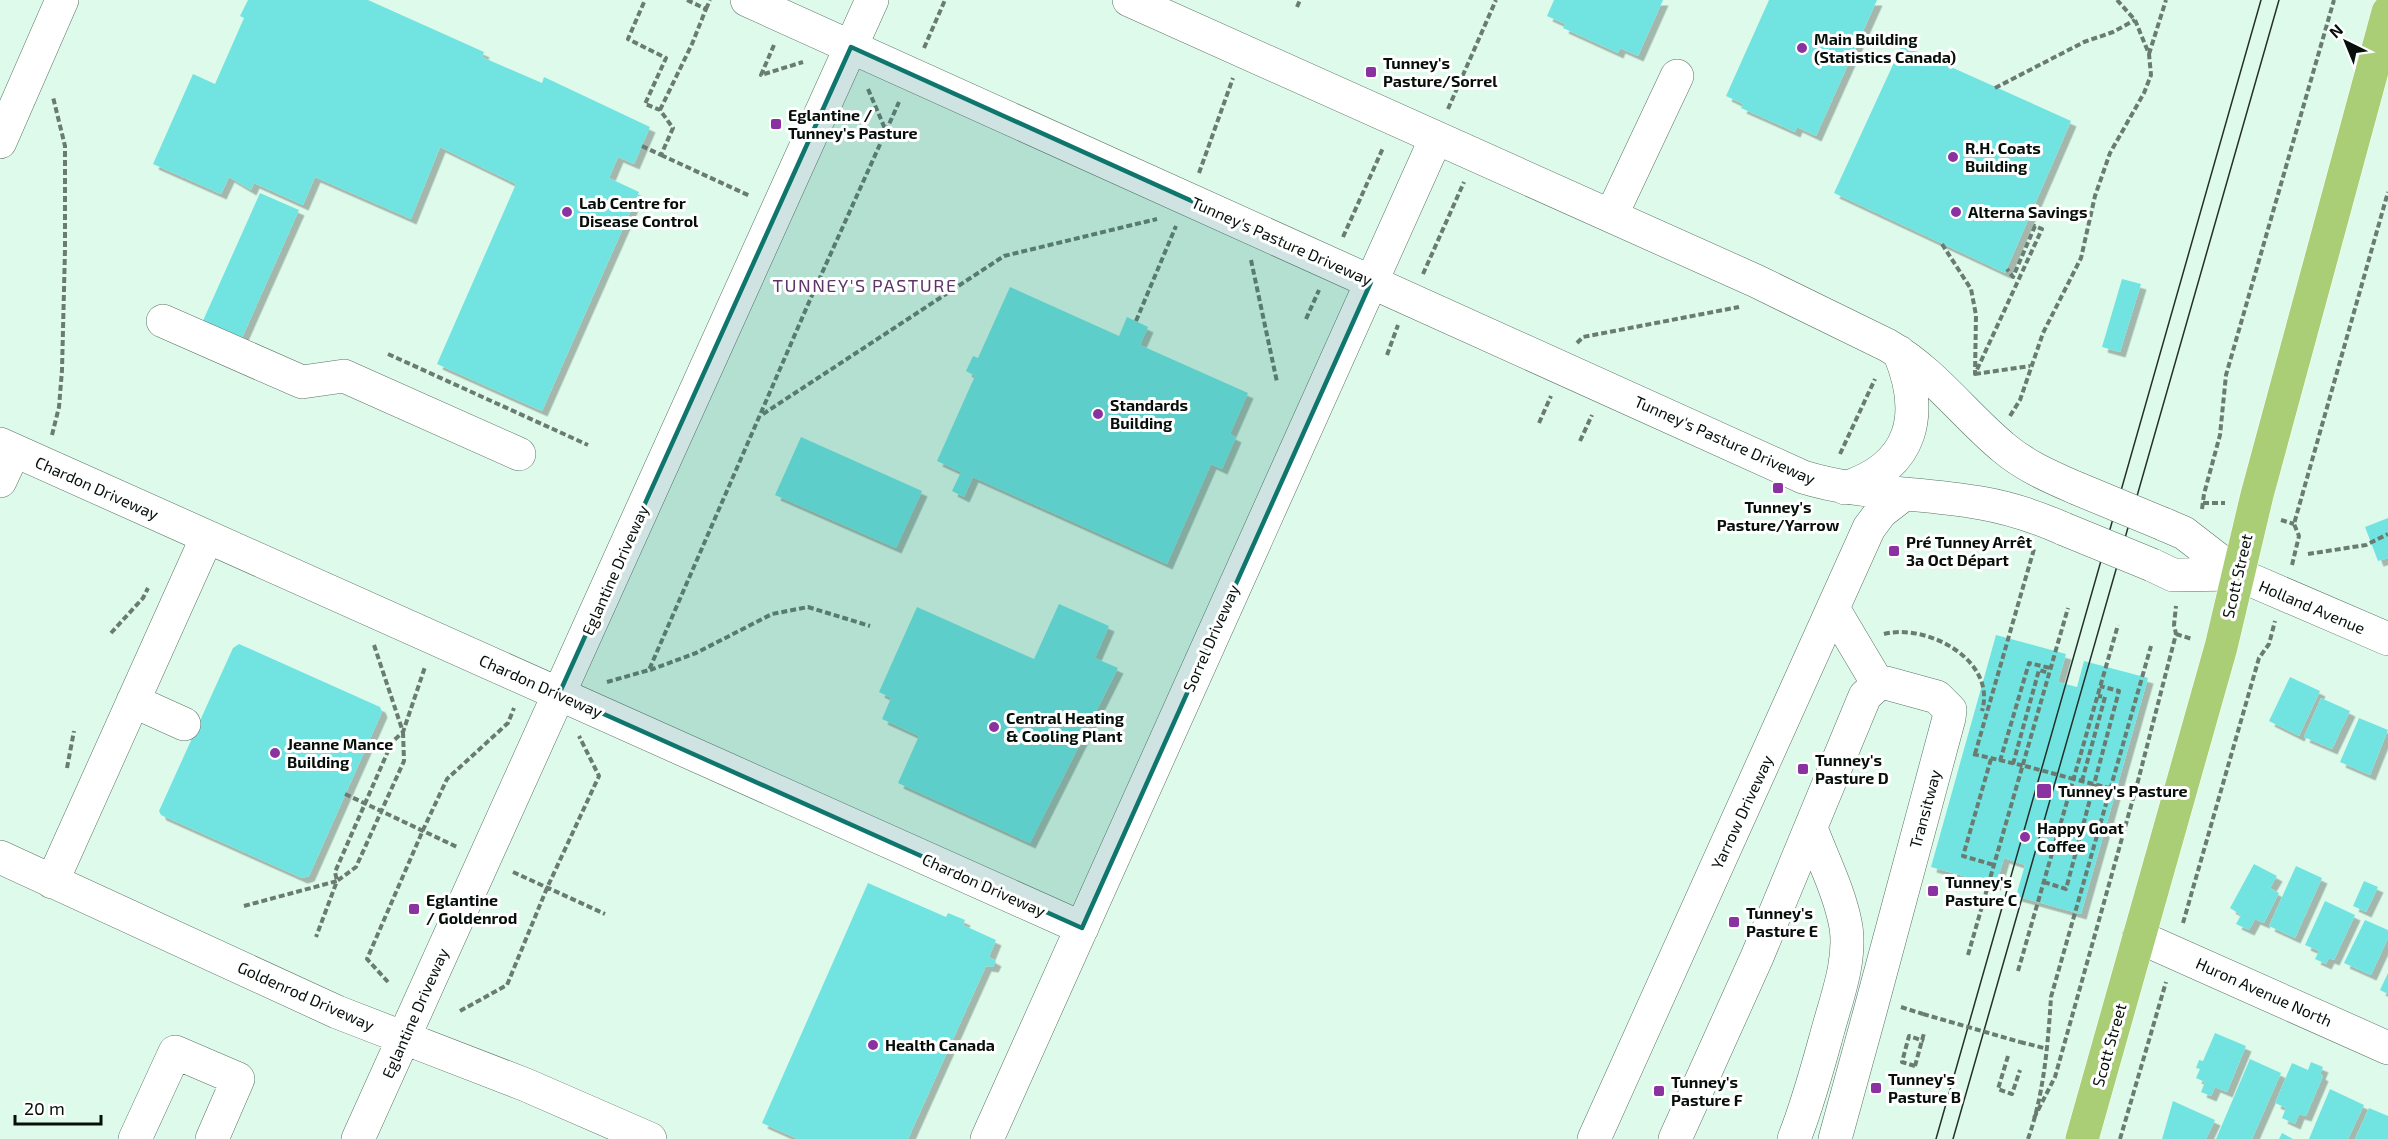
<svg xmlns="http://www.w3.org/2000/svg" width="2388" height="1139" font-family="'Exo 2',sans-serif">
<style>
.building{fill:#71e4e2;filter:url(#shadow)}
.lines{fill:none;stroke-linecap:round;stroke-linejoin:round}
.minor-casing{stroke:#5a7366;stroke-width:34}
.major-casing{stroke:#fff;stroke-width:34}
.path{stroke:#6a7c72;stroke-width:4;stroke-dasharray:6 3;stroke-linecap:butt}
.minor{stroke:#fff;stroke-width:33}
.major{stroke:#a9ce76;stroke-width:33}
.tram{stroke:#243029;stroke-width:1.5}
.minor-bridge-casing{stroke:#5a7366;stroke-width:34;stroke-linecap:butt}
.path-bridge{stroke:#6a7c72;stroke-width:4;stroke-dasharray:6 3;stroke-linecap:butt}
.minor-bridge{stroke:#fff;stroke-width:33}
.marked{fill:#0f766e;fill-opacity:0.2;stroke:#0f766e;stroke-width:4.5;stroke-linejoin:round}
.poi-dot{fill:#8a33a0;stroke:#fff;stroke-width:2}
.labels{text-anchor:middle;stroke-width:6;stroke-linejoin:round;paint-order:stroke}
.poi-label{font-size:16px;font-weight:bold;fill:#060f0a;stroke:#fff;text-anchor:start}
.street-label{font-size:16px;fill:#060f0a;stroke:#fff}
.neighbourhood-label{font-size:18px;letter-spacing:1.5px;fill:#5d3369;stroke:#fff}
</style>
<defs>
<filter id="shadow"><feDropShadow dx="5.5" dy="5.5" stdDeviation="0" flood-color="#0004"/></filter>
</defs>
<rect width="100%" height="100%" fill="#defaeb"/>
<!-- building -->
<path class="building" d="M248 0H368L484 52 482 57 542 83 544 77 650 127 634 164 618 157 609 178 639 192 542 411 437 364 516 184 440 147 411 219 315 177 303 205 254 183 251 190 229 177 221 194 153 164 193 74 215 84 244 18 240 16Z
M1554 0H1663L1638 56 1620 48 1618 53 1563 28 1565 24 1547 16Z
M1769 0H1877L1816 136 1797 127 1795 132 1741 108 1743 104 1726 96Z
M1902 45 2071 121 2005 273 1834 193Z
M260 193 299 210 241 340 202 323Z
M2122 279 2141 284 2120 352 2102 347Z
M1010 287 1119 336 1127 317 1148 327 1140 345 1248 393 1230 434 1236 437 1222 469 1211 464 1167 564 973 477 964 497 952 491 961 472 937 461 975 376 966 371 973 356 978 358Z
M801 437 922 491 896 548 775 495Z
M2388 518V558L2378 561 2365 527Z
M1059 604 1109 626 1095 658 1118 668 1030 843 898 783 919 736 882 719 891 698 879 692 917 607 1034 659Z
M1996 635 2066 654 2058 682 2077 687 2084 661 2148 678 2081 914 2016 896 2025 865 2004 858 1996 885 1931 867Z
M239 644 380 707 382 712 309 876 302 878 161 815 159 811 233 648Z
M2290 677 2320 691 2299 736 2269 721Z
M2321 698 2350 711 2332 749 2304 737Z
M2359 718 2388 730 2370 775 2340 762Z
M2254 864 2277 876 2270 888 2279 893 2264 923 2255 919 2249 930 2236 924 2241 915 2230 908Z
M2296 866 2322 878 2295 938 2269 926Z
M2364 881 2378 887 2366 912 2353 906Z
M868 883 946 917 948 913 965 920 963 925 996 940 989 957 996 961 993 967 986 966 908 1139H798L762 1123Z
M2325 901 2355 915 2334 960 2329 958 2326 964 2315 959 2319 951 2305 945Z
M2365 920 2388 930V938L2371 975 2344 963Z
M2388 973V994L2380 990Z
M2215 1033 2246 1046 2227 1092 2215 1087 2211 1096 2201 1092 2205 1082 2196 1078 2200 1069 2196 1068 2199 1060 2203 1061Z
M2250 1059 2281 1073 2252 1139H2216Z
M2311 1062 2323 1067 2320 1074 2323 1076 2306 1116 2299 1114 2295 1124 2282 1118 2286 1108 2275 1103 2292 1063 2308 1070Z
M2330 1089 2364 1105 2348 1139H2309Z
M2173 1101 2215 1120 2206 1139H2162Z
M2369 1108 2388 1116V1139H2355Z
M2282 1133 2293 1139H2279Z"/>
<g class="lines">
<defs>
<path id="minor" d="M747 0 1803 477C1861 495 1921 492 1981 503 2010 508 2037 517 2064 529
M1129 0 1756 281 1887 345C1933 371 1964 415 2004 448 2025 466 2051 477 2076 488
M0 142 62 0
M1611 216 1677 76
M163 321 302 382 344 376 519 454
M0 444 1082 928
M0 481 14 451
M1845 488C1914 466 1925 414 1899 352
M2163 524 2184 533 2237 574 2388 639
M2152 565 2173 575 2237 574
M1834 610 1878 684
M133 701 184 724
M0 857 337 1012 526 1085 650 1139
M52 882 207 537
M2139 937 2388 1048
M135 1139 175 1052 238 1079 212 1139
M358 1139 872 0
M987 1139 1436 138
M1594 1139 1869 528 1881 512 1903 495
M1675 1139 1757 957 1865 696 1878 684 1886 683 1937 697 1950 710 1949 718C1911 859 1874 999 1835 1139
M1794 1139C1808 1104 1818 1066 1828 1030 1837 997 1851 961 1846 927 1840 893 1823 860 1811 828"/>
<path id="major" d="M2082 1139 2221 647 2257 495 2388 12"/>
</defs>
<!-- minor casing -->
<use href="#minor" class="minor-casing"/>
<!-- major casing -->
<use href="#major" class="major-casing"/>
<!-- path -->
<path class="path" d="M1297 7 1300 0
M706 9 710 0
M774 45 761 75 803 62
M924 48 945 0
M2149 54 2166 0
M1995 88 2084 42 2113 32 2135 20
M868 89 886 131 899 102
M1448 109 1496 0
M660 110 692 44 706 9 687 0
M642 146 661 155 673 128 660 110 645 104 666 58 628 39 645 0
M661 155 750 196
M1199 173 1233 78
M1343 237 1383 148
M1942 244 1971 289 1976 315 1975 374 2042 229 2035 226 2013 277 2007 269
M1251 260 1277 382
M1423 274 1464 182
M1306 319 1319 290
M1136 321 1176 226
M1577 343 1583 337 1739 307
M388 354 588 445
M1387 355 1398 325
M1975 374 2030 366
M763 414 1004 256 1157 219
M2010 416 2020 400 2043 333 2081 258 2095 196 2110 153 2144 93 2151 75 2149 54 2135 20 2117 0
M1539 423 1551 396
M52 435 59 407 62 370 65 249V146L53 97
M1580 441 1592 415
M1840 454 1875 379
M2203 503H2225
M2202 509 2204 494 2220 435 2226 375 2334 0
M2281 520 2294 524
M2308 554 2366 545 2388 534
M2292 565 2299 536 2294 524 2388 192
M111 633 143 598 148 588
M1884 634C1927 623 1997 660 1982 711
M2176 634 2192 639
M374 645 403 732 425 667
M650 670 696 653 772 614 808 607 870 626
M607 682 649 670 813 293 886 131
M403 732 404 761 356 867 337 881 335 872 392 742Z
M1973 754 2025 766
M1975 754 2034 549
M1991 759 1963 856 1994 865
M2000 761 2029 663 2050 668
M2013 764 2039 670 2049 673
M67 768 74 731
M2070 778 2109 788
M2082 781 2105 697 2098 696
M345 794 457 847
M513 872 605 914
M2044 882 2066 889 2119 691 2100 686
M244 906 337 881 316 937
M2183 923 2259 658 2269 644 2275 621
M1968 955 2068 608
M2018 971 2118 625
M388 982 367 959 423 830 447 779 508 723 514 708
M1901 1007 1923 1014
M460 1011 507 985 547 888 599 776 579 736
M2020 1042 2048 1049
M2008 1056 1998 1089 2012 1094 2020 1070
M1915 1066 1902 1062 1909 1036 1924 1041
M2034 1118 2055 1077 2138 781 2176 634 2174 625 2176 606
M2028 1139C2044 1094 2048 1044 2051 997L2151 646
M2120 1139 2166 982"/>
<!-- minor -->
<use href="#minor" class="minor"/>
<!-- major -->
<use href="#major" class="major"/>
<!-- tram -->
<path class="tram" d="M1936 1139 2261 0
M1953 1139 2279 0"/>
<defs>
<path id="minor-bridge" d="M2076 488 2163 524
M2064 529 2152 565"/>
</defs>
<!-- minor-bridge casing -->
<use href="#minor-bridge" class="minor-bridge-casing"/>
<!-- path-bridge -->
<path class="path-bridge" d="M2025 766 2070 778
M1923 1014 2020 1042
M1915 1066 1924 1033"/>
<!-- minor-bridge -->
<use href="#minor-bridge" class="minor-bridge"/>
</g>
<!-- marked area -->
<path class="marked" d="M851 47 1371 282 1082 928 559 694Z"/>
<!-- markers -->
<g class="poi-dot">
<circle cx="1802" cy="48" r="6"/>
<rect x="1365" y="66" width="12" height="12" rx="3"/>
<rect x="770" y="118" width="12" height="12" rx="3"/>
<circle cx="1953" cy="157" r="6"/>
<circle cx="567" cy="212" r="6"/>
<circle cx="1956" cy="212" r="6"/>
<circle cx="1098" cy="414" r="6"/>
<rect x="1772" y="482" width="12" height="12" rx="3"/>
<rect x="1888" y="545" width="12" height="12" rx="3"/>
<circle cx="994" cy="727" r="6"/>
<circle cx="275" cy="753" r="6"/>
<rect x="1797" y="763" width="12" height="12" rx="3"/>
<rect x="2036" y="783" width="16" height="16" rx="3"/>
<circle cx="2025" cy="837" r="6"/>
<rect x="1927" y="885" width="12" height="12" rx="3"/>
<rect x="408" y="903" width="12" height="12" rx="3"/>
<rect x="1728" y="916" width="12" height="12" rx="3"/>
<circle cx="873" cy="1045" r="6"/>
<rect x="1870" y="1082" width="12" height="12" rx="3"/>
<rect x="1653" y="1085" width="12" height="12" rx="3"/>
</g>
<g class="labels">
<!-- poi labels -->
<g class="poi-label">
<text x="1814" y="45">Main Building<tspan x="1814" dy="18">(Statistics Canada)</tspan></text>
<text x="1383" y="69">Tunney's<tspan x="1383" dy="18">Pasture/Sorrel</tspan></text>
<text x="788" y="121">Eglantine /<tspan x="788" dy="18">Tunney's Pasture</tspan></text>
<text x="1965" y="154">R.H. Coats<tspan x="1965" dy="18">Building</tspan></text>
<text x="579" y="209">Lab Centre for<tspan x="579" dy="18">Disease Control</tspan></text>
<text x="1968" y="218">Alterna Savings</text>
<text x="1110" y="411">Standards<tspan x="1110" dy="18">Building</tspan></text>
<text x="1778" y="513" text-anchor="middle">Tunney's<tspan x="1778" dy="18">Pasture/Yarrow</tspan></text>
<text x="1906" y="548">Pré Tunney Arrêt<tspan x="1906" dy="18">3a Oct Départ</tspan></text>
<text x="1006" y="724">Central Heating<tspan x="1006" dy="18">&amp; Cooling Plant</tspan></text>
<text x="287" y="750">Jeanne Mance<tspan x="287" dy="18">Building</tspan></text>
<text x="1815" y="766">Tunney's<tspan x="1815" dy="18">Pasture D</tspan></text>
<text x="2058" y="797">Tunney's Pasture</text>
<text x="2037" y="834">Happy Goat<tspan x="2037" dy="18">Coffee</tspan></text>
<text x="1945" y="888">Tunney's<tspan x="1945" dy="18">Pasture C</tspan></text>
<text x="426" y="906">Eglantine<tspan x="426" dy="18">/ Goldenrod</tspan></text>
<text x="1746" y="919">Tunney's<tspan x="1746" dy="18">Pasture E</tspan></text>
<text x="885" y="1051">Health Canada</text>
<text x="1888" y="1085">Tunney's<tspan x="1888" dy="18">Pasture B</tspan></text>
<text x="1671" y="1088">Tunney's<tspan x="1671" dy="18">Pasture F</tspan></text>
</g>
<!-- street labels -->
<g class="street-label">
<text transform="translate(1282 241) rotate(24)" y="6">Tunney's Pasture Driveway</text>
<text transform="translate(1725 440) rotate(24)" y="6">Tunney's Pasture Driveway</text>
<text transform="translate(97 488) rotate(24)" y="6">Chardon Driveway</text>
<text transform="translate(615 570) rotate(-66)" y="6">Eglantine Driveway</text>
<text transform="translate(2237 576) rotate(-77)" y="6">Scott Street</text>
<text transform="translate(2312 607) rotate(23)" y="6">Holland Avenue</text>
<text transform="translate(1211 638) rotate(-66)" y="6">Sorrel Driveway</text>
<text transform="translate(541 686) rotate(24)" y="6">Chardon Driveway</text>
<text transform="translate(1925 809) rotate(-75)" y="6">Transitway</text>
<text transform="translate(1742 812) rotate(-65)" y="6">Yarrow Driveway</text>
<text transform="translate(984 885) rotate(24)" y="6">Chardon Driveway</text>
<text transform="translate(2264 992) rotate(24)" y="6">Huron Avenue North</text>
<text transform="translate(306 996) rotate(24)" y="6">Goldenrod Driveway</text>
<text transform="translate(415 1013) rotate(-66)" y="6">Eglantine Driveway</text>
<text transform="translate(2109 1045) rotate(-74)" y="6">Scott Street</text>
</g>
<!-- neighbourhood labels -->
<g class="neighbourhood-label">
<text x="865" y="292">TUNNEY'S PASTURE</text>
</g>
</g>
<!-- north arrow -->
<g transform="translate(2346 42) rotate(317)" stroke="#ffffff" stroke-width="4.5" paint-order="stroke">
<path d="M0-4.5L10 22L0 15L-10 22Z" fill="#060f0a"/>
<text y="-9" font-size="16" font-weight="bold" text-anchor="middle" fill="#060f0a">N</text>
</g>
<!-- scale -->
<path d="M15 1115v9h86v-9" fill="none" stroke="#060f0a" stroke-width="3"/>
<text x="24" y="1115" font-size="18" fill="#060f0a" stroke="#ffffff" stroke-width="4.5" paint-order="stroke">20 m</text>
</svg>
